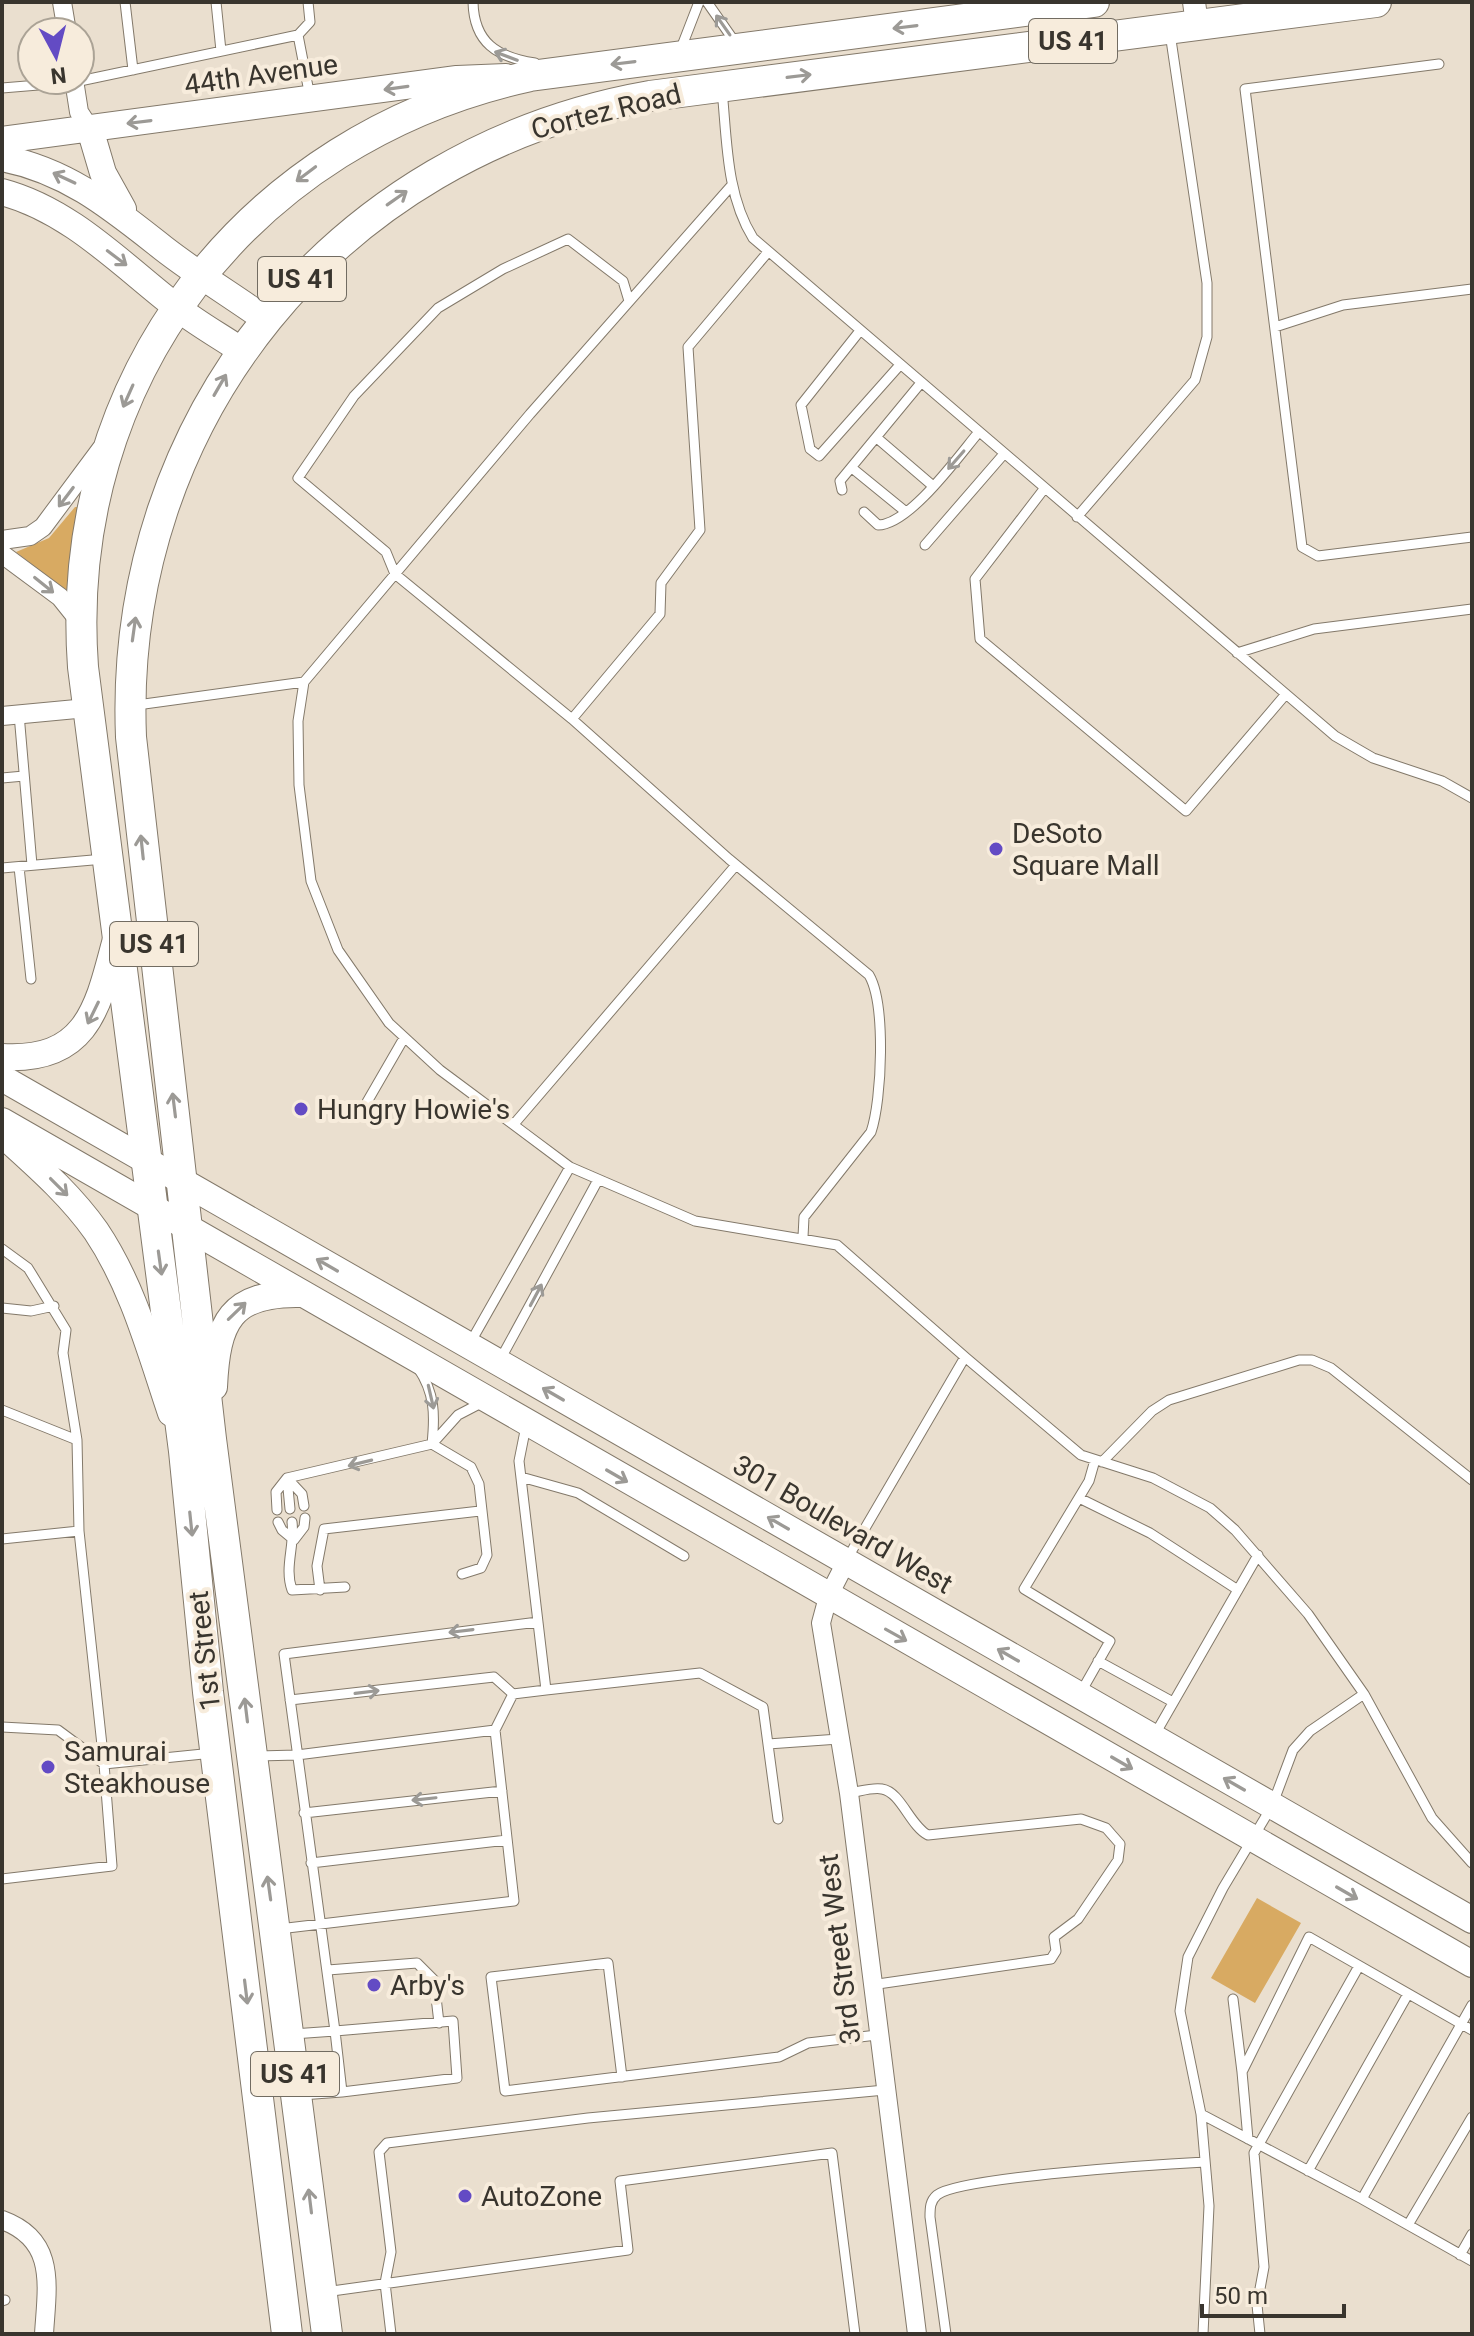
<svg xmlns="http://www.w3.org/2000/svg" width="1474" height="2336" font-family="Roboto,sans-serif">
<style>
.green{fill:#d8aa62}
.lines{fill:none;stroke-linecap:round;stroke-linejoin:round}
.service-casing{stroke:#83796a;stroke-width:11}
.minor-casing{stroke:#83796a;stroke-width:20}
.tertiary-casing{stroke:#83796a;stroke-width:24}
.secondary-casing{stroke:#83796a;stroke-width:28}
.primary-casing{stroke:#83796a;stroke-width:32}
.service{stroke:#fff;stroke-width:9}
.minor{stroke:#fff;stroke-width:18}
.tertiary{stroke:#fff;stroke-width:22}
.secondary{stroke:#fff;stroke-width:26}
.primary{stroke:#fff;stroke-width:30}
.oneway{stroke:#9c9a96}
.poi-dot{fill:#634bc4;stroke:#f7ecdc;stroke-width:3}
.labels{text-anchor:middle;stroke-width:8;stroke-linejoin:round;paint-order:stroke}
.shield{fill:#f7ecdc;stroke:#726c62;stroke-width:2}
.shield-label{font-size:26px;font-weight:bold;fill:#39352e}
.street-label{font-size:28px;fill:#39352e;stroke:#f7ecdc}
.poi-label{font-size:28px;fill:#39352e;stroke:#f7ecdc;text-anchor:start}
</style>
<rect width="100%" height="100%" fill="#eadfcf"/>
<!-- green -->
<path class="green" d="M75 507H80L70 589 66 591 16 552 49 538Z
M1257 1898 1301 1923 1255 2003 1211 1978Z"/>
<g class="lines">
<defs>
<path id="service" d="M125 2 133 70
M216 2 221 51
M308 2 310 22 298 35 310 97
M473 2C474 43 497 57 535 63
M707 2 737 45
M680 51 699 2
M1439 64 1245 89 1302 547 1318 556 1472 537
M2 88 75 82 298 35
M722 90C727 139 726 195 753 238L1335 736 1373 758 1442 781 1472 798
M732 185 530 414 304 682 298 721 299 785 311 881 338 950 389 1023 440 1070 570 1167 695 1221 837 1245 965 1357 847 1559
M629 301 623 281 568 239 503 269 438 308 354 396 298 478 386 552 395 574 572 719 729 859 869 975C886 1004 882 1100 871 1132L804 1217 803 1237
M1275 327 1343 305 1472 289
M859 332 801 405 810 449 819 456 899 366
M877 438 933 486
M852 468 906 512
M1044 489 975 579 980 639 1186 811 1286 694
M842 490 840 481 920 384
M864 512 878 525C909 525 958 457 978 433
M1077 517 1195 380 1207 337V283L1170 33
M925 545 1003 455
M1237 653 1314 629 1472 609
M137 705 304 682
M19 714 32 865
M572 719 660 614 661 583 700 530 688 347 768 252
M2 778 24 776
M19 867 31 979
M2 868 104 859
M367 1102 404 1038
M514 1124 736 865
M2 1249 28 1268 66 1330 63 1353 77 1440 79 1531 104 1764 213 1753
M2 1308 31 1311 54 1306
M469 1345 570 1167
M965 1357 1081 1455 1153 1478 1210 1508 1235 1530 1308 1614 1364 1694
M500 1360 598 1180
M418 1368C435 1393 435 1415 432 1444
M2 1410 77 1440
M526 1426 519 1461 546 1690 700 1673 763 1707 778 1819
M432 1444 471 1467 479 1484 487 1555 481 1568 462 1574
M1102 1462 1152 1411 1169 1400 1299 1360H1312L1331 1368 1472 1480
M521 1477 578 1493 684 1556
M287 1478 302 1494 304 1506
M287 1478 290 1509
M1079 1498 1150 1533 1238 1590
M277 1510 276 1492 287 1478 432 1444 458 1415 483 1402
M278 1522 282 1530 294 1540
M292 1522C295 1546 284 1567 292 1590L345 1587
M2 1539 79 1531
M294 1540 304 1527 305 1518
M320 1590 317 1566 324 1529 480 1511
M1098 1661 1173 1702
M1081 1692 1110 1641 1024 1589 1089 1481 1095 1460
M290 1700 494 1677 513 1694
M2 1727 58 1730 104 1764 112 1866 2 1879
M1154 1736 1258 1555
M768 1744 839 1739
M258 1756 297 1755 495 1730 513 1694 546 1690
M849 1793C858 1792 872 1787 882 1789 901 1792 910 1826 928 1835L1081 1819 1106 1828 1120 1844 1118 1860 1078 1919 1054 1937 1056 1951 1051 1959 871 1985
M304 1813 502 1791
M311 1863 507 1840
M279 1929 514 1901 495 1730
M328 1970 417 1963 434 1980 439 2023
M1233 1999 1242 2072
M293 2034 335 2031 342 2092 457 2078 453 2021 335 2031 284 1654 538 1622
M622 2077 608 1963 491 1977 505 2091 779 2057 808 2043 877 2035
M301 2095 342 2092
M1201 2114 1362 2199 1472 2005
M1248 2139 1242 2072 1309 1937 1472 2030
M1308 2171 1408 1994
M1362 2199 1472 2261
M1408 2225 1472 2117
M1460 2255 1472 2234
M325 2292 628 2250 620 2181 832 2153 855 2334
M2 2301 5 2300
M391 2334 385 2283 391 2252 379 2152 387 2143 588 2118 885 2090
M946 2334 930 2217C930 2208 930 2201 937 2195 959 2177 1166 2164 1205 2162
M1203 2334 1209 2206 1201 2114 1180 2011 1188 1957 1223 1888 1272 1806 1293 1750 1310 1731 1364 1694 1432 1818 1472 1863
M1260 2334 1257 2305 1264 2267 1254 2153 1359 1966"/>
<path id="minor" d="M62 2 67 32
M74 80 79 112 90 129
M2 540 30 536 43 527 101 449
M2 554 60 597 80 622
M2 716 87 708
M846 1562 828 1597 821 1623 849 1793 917 2334
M2 2220C57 2240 47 2286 44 2334"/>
<path id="tertiary" d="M1194 2 1197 24"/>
<path id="secondary" d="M90 129 103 173 123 209
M2 140 457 79 506 77
M2 158C68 171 111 207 163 248 195 273 231 295 265 319
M2 192C70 210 121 264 175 306 196 323 220 336 242 351
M2 1057C88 1062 98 1007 116 939
M2 1078 1472 1920
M2 1121 1472 1964
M2 1134C35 1164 70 1194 96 1231 133 1286 150 1351 171 1413
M214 1387C217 1322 230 1292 302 1294"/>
<path id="primary" d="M287 2334 208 1692 184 1451 83 667C62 379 248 137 530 76L1094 2
M327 2334 211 1439 131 737C118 419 337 151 650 96L1376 2"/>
</defs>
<!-- service casing -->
<use href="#service" class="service-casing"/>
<!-- minor casing -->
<use href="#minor" class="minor-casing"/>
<!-- tertiary casing -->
<use href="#tertiary" class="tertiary-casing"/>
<!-- secondary casing -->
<use href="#secondary" class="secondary-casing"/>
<!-- primary casing -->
<use href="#primary" class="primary-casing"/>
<!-- service -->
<use href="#service" class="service"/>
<!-- minor -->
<use href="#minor" class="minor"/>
<!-- tertiary -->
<use href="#tertiary" class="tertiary"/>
<!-- secondary -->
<use href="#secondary" class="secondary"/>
<!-- primary -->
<use href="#primary" class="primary"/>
</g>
<!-- one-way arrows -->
<defs><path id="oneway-shaft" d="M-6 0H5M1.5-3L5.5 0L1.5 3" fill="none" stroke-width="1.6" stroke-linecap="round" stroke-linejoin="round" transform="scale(2)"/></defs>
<g class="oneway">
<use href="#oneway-shaft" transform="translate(723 25) rotate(-125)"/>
<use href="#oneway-shaft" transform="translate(905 27) rotate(173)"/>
<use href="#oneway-shaft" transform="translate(506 56) rotate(-159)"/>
<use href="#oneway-shaft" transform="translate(623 63) rotate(173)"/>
<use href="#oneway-shaft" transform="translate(799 76) rotate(-7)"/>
<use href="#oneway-shaft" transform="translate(396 88) rotate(172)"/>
<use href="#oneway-shaft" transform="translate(139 122) rotate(173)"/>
<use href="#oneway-shaft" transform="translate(306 174) rotate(143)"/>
<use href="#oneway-shaft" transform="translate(64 178) rotate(-155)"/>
<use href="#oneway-shaft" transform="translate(397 198) rotate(-35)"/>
<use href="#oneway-shaft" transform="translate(117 258) rotate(37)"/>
<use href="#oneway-shaft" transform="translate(220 385) rotate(-60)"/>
<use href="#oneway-shaft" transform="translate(128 396) rotate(114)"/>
<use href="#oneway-shaft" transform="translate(956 460) rotate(131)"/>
<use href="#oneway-shaft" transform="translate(66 497) rotate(127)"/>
<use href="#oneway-shaft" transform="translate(44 585) rotate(39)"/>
<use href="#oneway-shaft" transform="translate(134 629) rotate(-82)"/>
<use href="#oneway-shaft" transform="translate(142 847) rotate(-96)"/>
<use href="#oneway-shaft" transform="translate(93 1013) rotate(116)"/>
<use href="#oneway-shaft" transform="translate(174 1105) rotate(-97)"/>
<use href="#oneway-shaft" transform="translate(59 1187) rotate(45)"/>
<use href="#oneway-shaft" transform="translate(160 1263) rotate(82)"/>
<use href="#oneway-shaft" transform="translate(327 1265) rotate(-150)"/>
<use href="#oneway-shaft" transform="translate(536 1295) rotate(-62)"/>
<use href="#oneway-shaft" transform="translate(237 1311) rotate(-44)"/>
<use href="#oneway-shaft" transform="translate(553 1394) rotate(-150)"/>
<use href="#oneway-shaft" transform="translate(431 1397) rotate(77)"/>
<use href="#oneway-shaft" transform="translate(360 1463) rotate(166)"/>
<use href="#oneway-shaft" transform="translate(617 1476) rotate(30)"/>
<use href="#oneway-shaft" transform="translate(778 1523) rotate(-150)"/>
<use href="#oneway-shaft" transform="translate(191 1524) rotate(84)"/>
<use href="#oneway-shaft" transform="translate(461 1631) rotate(173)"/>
<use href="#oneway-shaft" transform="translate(896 1635) rotate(29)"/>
<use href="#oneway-shaft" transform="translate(1008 1655) rotate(-150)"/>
<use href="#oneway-shaft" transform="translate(367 1692) rotate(-7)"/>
<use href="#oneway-shaft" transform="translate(246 1710) rotate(-97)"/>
<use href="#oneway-shaft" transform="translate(1122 1763) rotate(30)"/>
<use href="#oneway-shaft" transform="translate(1234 1784) rotate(-150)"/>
<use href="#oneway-shaft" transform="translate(424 1799) rotate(174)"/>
<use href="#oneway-shaft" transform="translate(269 1888) rotate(-98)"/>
<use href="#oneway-shaft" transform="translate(1347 1893) rotate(30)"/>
<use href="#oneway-shaft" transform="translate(246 1992) rotate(83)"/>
<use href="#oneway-shaft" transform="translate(310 2201) rotate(-97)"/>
</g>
<!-- markers -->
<g class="poi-dot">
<circle cx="996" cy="849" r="8"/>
<circle cx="301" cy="1109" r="8"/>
<circle cx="48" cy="1767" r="8"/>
<circle cx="374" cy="1985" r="8"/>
<circle cx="465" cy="2196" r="8"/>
</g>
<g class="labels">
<!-- shield labels -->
<g class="shield">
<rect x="1029" y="19" width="88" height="44" rx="6"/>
<rect x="258" y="257" width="88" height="44" rx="6"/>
<rect x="110" y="922" width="88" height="44" rx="6"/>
<rect x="251" y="2052" width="88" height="44" rx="6"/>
</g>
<g class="shield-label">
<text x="1073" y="50">US 41</text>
<text x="302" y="288">US 41</text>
<text x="154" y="953">US 41</text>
<text x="295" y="2083">US 41</text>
</g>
<!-- street labels -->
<g class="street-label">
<text transform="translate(261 74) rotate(-8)" y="10">44th Avenue</text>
<text transform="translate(606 111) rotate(-14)" y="10">Cortez Road</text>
<text transform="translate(843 1524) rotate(30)" y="10">301 Boulevard West</text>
<text transform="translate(204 1651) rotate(-96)" y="10">1st Street</text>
<text transform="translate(839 1949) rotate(-97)" y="10">3rd Street West</text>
</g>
<!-- poi labels -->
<g class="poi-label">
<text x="1012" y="843">DeSoto<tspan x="1012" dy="32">Square Mall</tspan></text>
<text x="317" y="1119">Hungry Howie's</text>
<text x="64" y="1761">Samurai<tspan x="64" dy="32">Steakhouse</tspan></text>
<text x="390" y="1995">Arby's</text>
<text x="481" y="2206">AutoZone</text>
</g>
</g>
<!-- border -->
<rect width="1474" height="2336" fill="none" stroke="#39352e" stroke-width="8"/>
<!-- north arrow -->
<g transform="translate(56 56) rotate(173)"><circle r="38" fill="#f7ecdc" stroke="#aba396" stroke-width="2"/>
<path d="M0-6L14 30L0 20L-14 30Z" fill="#634bc4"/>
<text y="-12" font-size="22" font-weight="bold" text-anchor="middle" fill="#39352e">N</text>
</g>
<!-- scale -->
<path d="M1202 2304v12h142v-12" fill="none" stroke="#39352e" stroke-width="4"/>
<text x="1214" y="2304" font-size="24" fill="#39352e" stroke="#f7ecdc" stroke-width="6" paint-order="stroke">50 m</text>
</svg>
